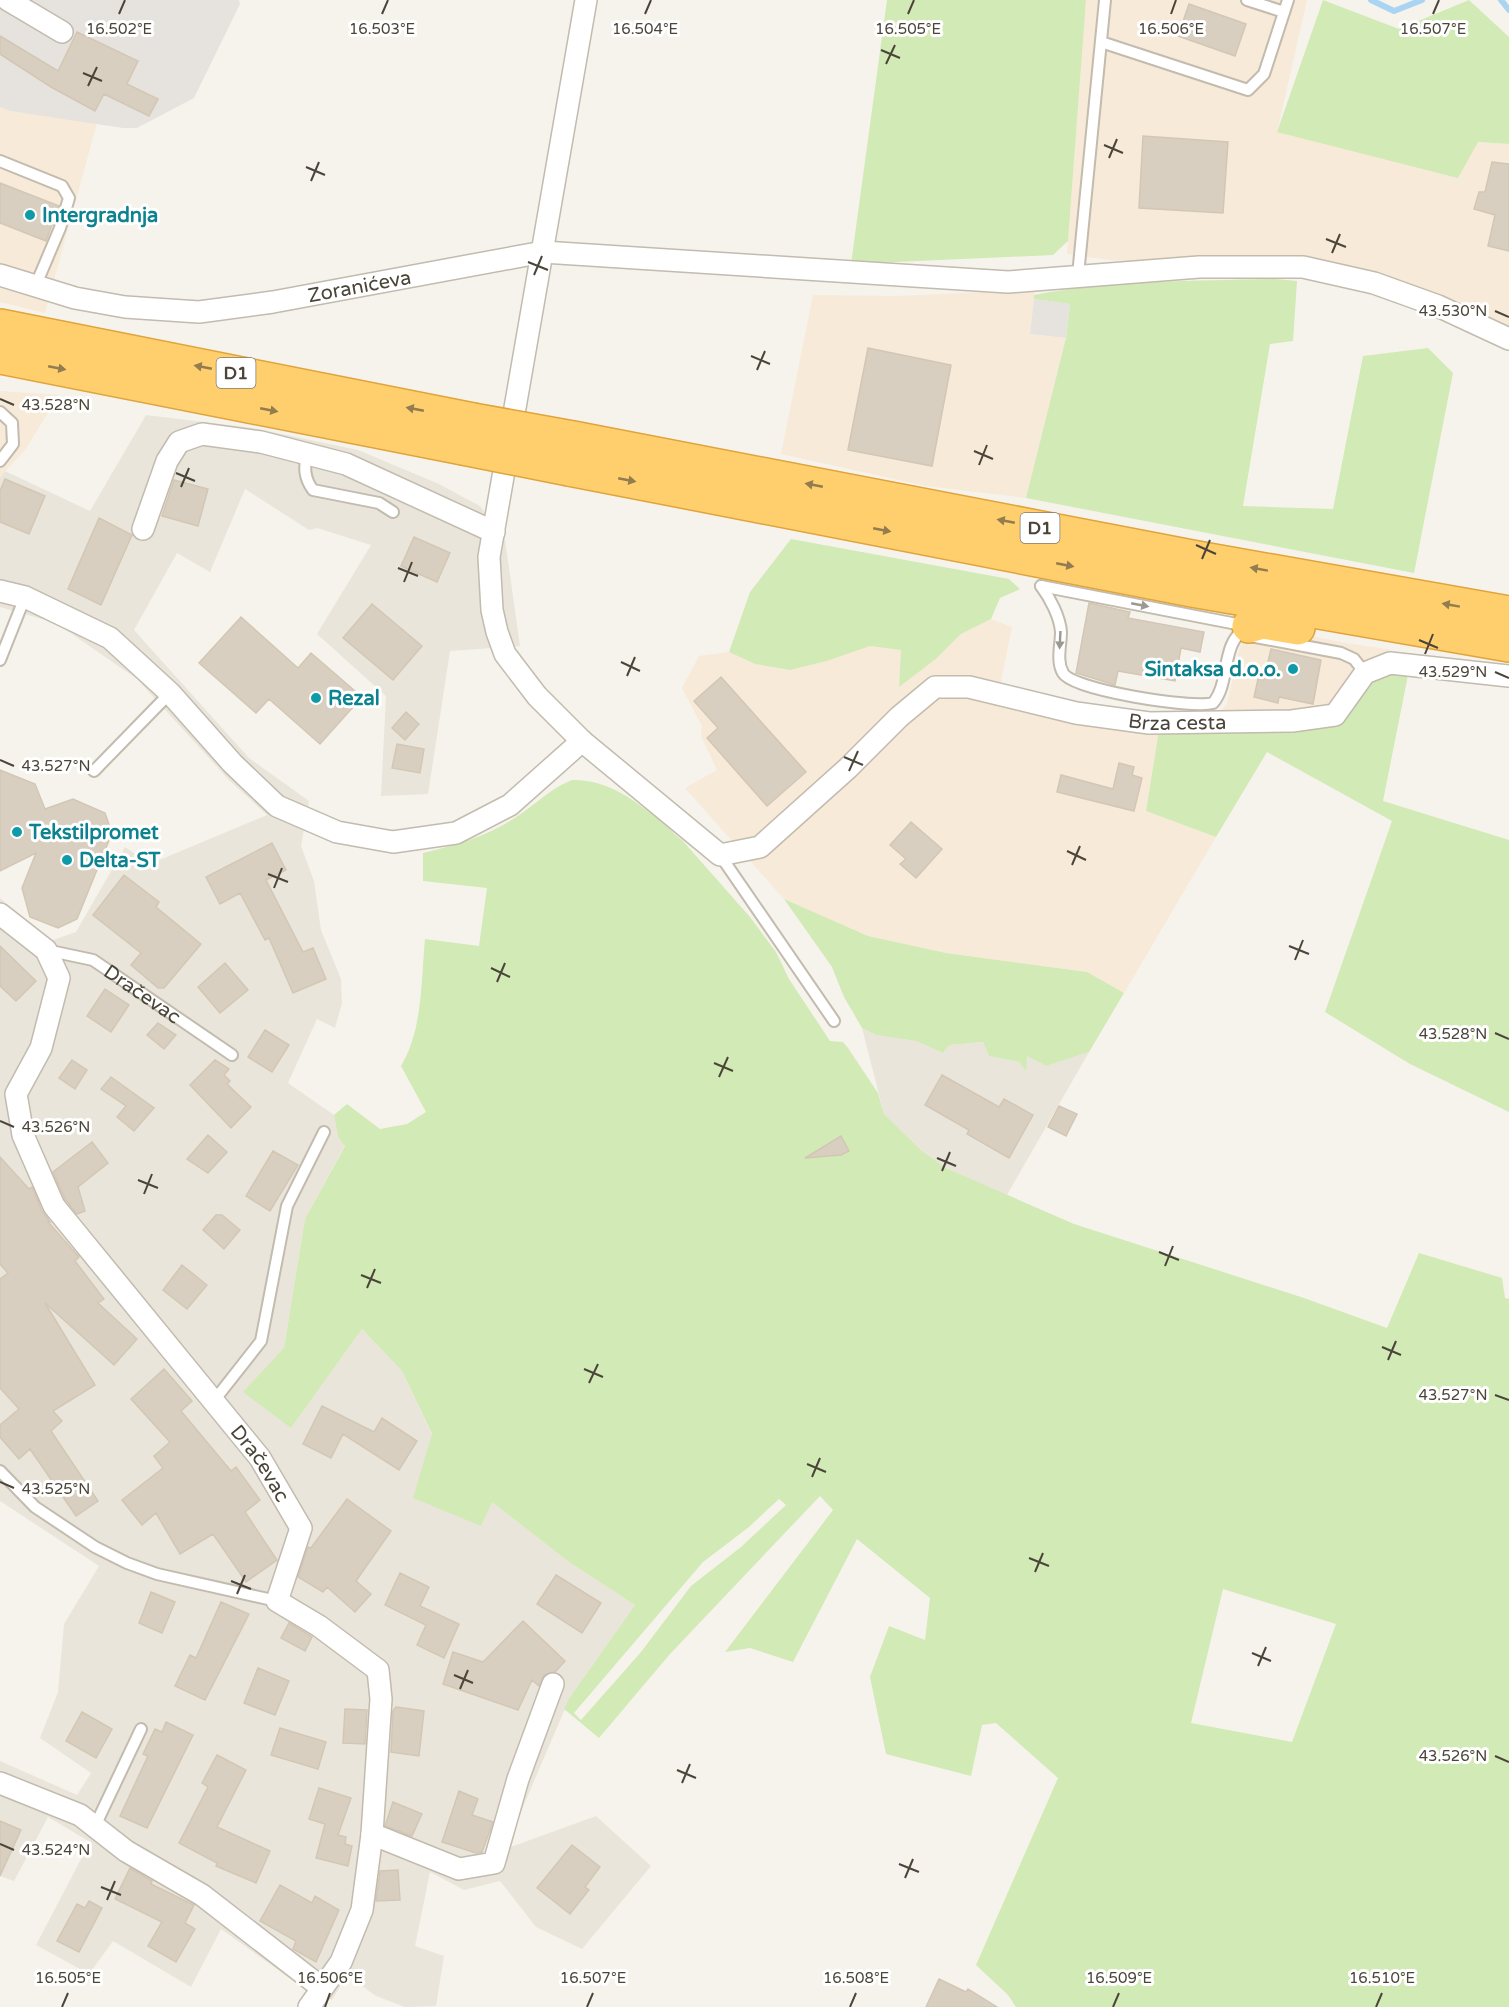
<svg xmlns="http://www.w3.org/2000/svg" width="1509" height="2007" font-family="'Varela Round',sans-serif">
<style>
.residential{fill:#eae5da}
.commercial{fill:#f7ead8}
.industrial{fill:#e6e2dd}
.green{fill:#d2eab5;fill-rule:evenodd}
.lines{fill:none;stroke-linecap:round;stroke-linejoin:round}
.stream{stroke:#a9d4f2;stroke-width:6}
.building{fill:#d8cfc1;stroke:#d3c7b4;stroke-width:1.5}
.lane-casing{stroke:#c2bbae;stroke-width:14}
.street-casing{stroke:#c2bbae;stroke-width:24}
.highway-casing{stroke:#e0a43c;stroke-width:36}
.lane{stroke:#fff;stroke-width:10}
.street{stroke:#fff;stroke-width:21}
.highway{stroke:#ffcf6e;stroke-width:33}
.highway-bridge-casing{stroke:#e0a43c;stroke-width:36;stroke-linecap:butt}
.highway-bridge{stroke:#ffcf6e;stroke-width:33}
.oneway{fill:#937c4e}
.oneway2{fill:#9c9892}
.ticks{fill:none;stroke:#4b4439;stroke-width:2}
.culture-dot{fill:#0f9aa8;stroke:#fff;stroke-width:2}
.labels{text-anchor:middle;stroke-width:6;stroke-linejoin:round;paint-order:stroke}
.shield{fill:#fff;stroke:#817c74;stroke-width:1.5}
.shield-label{font-size:18px;font-weight:bold;fill:#4b4439}
.culture-label{font-size:20px;font-weight:bold;fill:#0d838f;stroke:#fff;text-anchor:start}
.street-label{font-size:20px;fill:#4b4439;stroke:#fff}
.ticks-label{font-size:15px;text-anchor:middle;fill:#4b4439;stroke:#fff;stroke-width:6;stroke-linejoin:round;paint-order:stroke}
</style>
<rect width="100%" height="100%" fill="#f6f3ec"/>
<!-- residential -->
<path class="residential" d="M146 415 253 428 358 450 439 484 480 506 505 540 520 646 450 651 428 794 381 796 386 696 317 634 371 545 317 528 309 530 245 489 210 572 177 553 134 630 249 758 309 801 301 846 314 881 321 930 341 979 342 1003 335 1028 317 1019 288 1083 334 1115 338 1137 345 1145 305 1219 284 1348 291 1428 362 1329 402 1371 432 1435 492 1502 569 1562 635 1605 570 1697 505 1849 596 1816 651 1866 582 1949 536 1927 500 1881 464 1890 430 1872 415 1946 444 1956 436 2006 405 2007 376 1996 347 1975 332 2000 306 1990 221 1929 191 1987 113 1941 89 1974 36 1945 90 1842 48 1817 14 1881 0 1876V1761L77 1795 91 1773 40 1738 58 1692 64 1624 99 1566 0 1501V898L50 941 76 932 125 847 150 864 267 815 229 780 137 679 56 623 0 607V477L5 471 90 511Z
M862 1028 876 1035 916 1041 943 1053 948 1045 983 1042 989 1056 1019 1062 1025 1070 1027 1056 1046 1066 1089 1052 1007 1195 946 1168 922 1151 884 1114Z"/>
<!-- commercial -->
<path class="commercial" d="M1086 0H1307L1277 132 1509 144V346L1350 272 1110 260 1067 254Z
M0 107 10 111 97 123 45 313 0 302Z
M1035 290 1030 334 1066 338 1026 498 926 486 781 454 813 295 895 296Z
M0 391 59 395 25 450 0 477Z
M991 619 1012 627 1000 686 1037 699 1161 717 1146 811 1216 837 1124 993 1087 972 946 953 868 936 784 899 685 788 717 770 701 736 702 726 682 688 699 656 729 652 755 664 790 670 827 661 870 646 901 650 899 686 937 658 961 634Z
M1271 628 1346 643 1393 650 1370 661 1327 708 1313 712 1218 715 1227 704 1240 646 1248 635Z"/>
<!-- industrial -->
<path class="industrial" d="M0 0H239L240 4 194 98 137 128H123L10 111 0 107Z
M1034 299 1070 304 1066 338 1030 334Z"/>
<!-- green -->
<path class="green" d="M887 0H1086L1068 241 1053 255 851 264Z
M1323 0 1399 29 1469 0 1509 37V144L1478 142 1458 178 1277 132Z
M1276 279 1297 281 1293 341 1270 344 1243 506 1333 509 1363 356 1428 348 1453 373 1414 573 1026 498 1066 338 1070 304 1034 299V295C1114 280 1195 281 1276 279Z
M791 539 1009 579 1020 589 1000 598 991 619 961 634 937 658 899 687 901 650 870 646 827 661 790 670 755 664 729 652 750 592Z
M1409 670 1383 801 1509 840V1112L1410 1064 1325 1012 1392 821 1267 752 1216 837 1146 811 1159 730 1344 717 1377 677Z
M572 780C607 779 634 800 661 821 669 827 673 834 682 840L750 917 776 952 789 979 830 1041 843 1042 848 1048 878 1093 884 1114 922 1151 946 1168 1074 1224 1304 1298 1387 1328 1419 1253 1502 1278 1505 1298 1509 1299V2007H1016L1008 1995 976 1965 1058 1778 996 1723 982 1725 971 1776 886 1754 870 1677 889 1626 925 1640 930 1598 857 1539 793 1662 750 1648 725 1652 833 1510 820 1496 670 1654 599 1738 564 1709 570 1697 635 1605 569 1562 492 1502 481 1526 413 1498 432 1434 402 1371 362 1329 291 1428 243 1392 284 1348 305 1219 345 1146 338 1137 334 1115 347 1104 380 1129 407 1124 426 1112 401 1066C423 1029 421 981 425 939L479 946 487 888 423 881V853C458 845 492 835 522 813 539 801 552 788 572 780ZM779 1499 786 1505 741 1547 691 1586 641 1652 581 1720 574 1713 703 1562 749 1527ZM1223 1589 1336 1624 1292 1742 1191 1723Z
M784 899 868 936 946 953 1087 972 1124 993 1089 1052 1046 1066 1027 1056 1026 1071 1019 1062 989 1056 983 1042 949 1045 943 1053 916 1041 876 1035 862 1028 844 997 832 967Z"/>
<g class="lines">
<!-- stream -->
<path class="stream" d="M1371 0 1394 11 1422 0
M1501 0 1509 10"/>
</g>
<!-- building -->
<path class="building" d="M1189 4 1246 24 1235 56 1178 36Z
M77 32 138 61 127 84 158 99 149 116 104 94 95 111 51 87 0 54V36L58 71Z
M1143 136 1228 142 1223 213 1139 208Z
M1492 162 1509 164V251L1488 246 1495 215 1474 209 1479 192H1485Z
M0 183 59 206 46 241 0 223Z
M868 348 951 365 932 466 848 450Z
M5 479 45 496 29 534 0 522V491Z
M174 480 208 489 198 526 162 516Z
M99 518 132 535 101 605 68 589Z
M414 537 450 553 437 582 401 566Z
M1089 603 1130 612 1128 618 1204 632 1200 652 1181 648 1175 681 1118 671 1115 685 1076 673Z
M372 604 422 646 393 680 343 638Z
M241 617 298 668 311 653 362 697 320 744 269 699 256 713 199 663Z
M1271 649 1321 660 1313 704 1279 697 1278 703 1254 697 1258 679 1264 680Z
M721 677 806 772 767 806 707 738 718 728 694 701Z
M406 712 419 724 405 740 392 728Z
M397 744 424 749 420 773 392 768Z
M1119 763 1134 767 1132 775 1142 778 1134 811 1057 792 1061 775 1113 789Z
M0 770 35 784 45 809 73 799 105 813 112 833 77 919 58 928 30 917 22 888 36 853 0 871Z
M911 822 942 849 916 878 900 864 906 859 890 845Z
M272 843 286 870 266 880 303 952 313 948 326 979 293 993 269 938 265 940 240 893 220 904 206 877Z
M124 875 159 902 156 907 201 944 164 988H158L131 965 141 953 93 915Z
M0 946 36 981 16 1001 0 986Z
M225 963 248 990 220 1013 198 987Z
M105 989 129 1005 111 1032 87 1016Z
M158 1023 176 1035 164 1049 147 1035Z
M265 1030 289 1045 272 1072 248 1057Z
M72 1060 87 1070 75 1089 59 1078Z
M215 1060 229 1069 224 1075 230 1081 227 1084 251 1107 231 1128 190 1085Z
M942 1075 999 1107 1004 1099 1033 1115 1009 1158 967 1134 969 1130 925 1105Z
M111 1077 154 1108 134 1131 117 1117 126 1106 101 1089Z
M1059 1106 1077 1114 1066 1136 1048 1127Z
M208 1135 227 1152 208 1173 187 1159Z
M841 1136 849 1151 841 1155 805 1158Z
M92 1142 108 1163 78 1187 85 1211 77 1214 65 1199 53 1172Z
M273 1151 298 1165 270 1211 246 1196Z
M0 1157 29 1189 32 1187 42 1211 50 1222H48L79 1257 75 1261 104 1299 98 1303 137 1339 114 1365 45 1303 95 1385 53 1411 62 1421 51 1431 98 1501 76 1516 30 1449 19 1459 0 1437V1425L19 1409 0 1388V1279L8 1273 0 1264Z
M216 1215H222L240 1230 224 1249 203 1230Z
M182 1265 207 1285 187 1309 163 1290Z
M164 1369 192 1401 181 1411 231 1471 236 1467 260 1500 245 1512 277 1560 246 1582 213 1534 180 1554 156 1513 142 1525 122 1500 163 1468 154 1456 170 1442 131 1399Z
M322 1406 374 1432 382 1418 417 1441 399 1470 343 1434 331 1458 303 1444Z
M347 1499 391 1531 356 1581 371 1594 355 1612 327 1587 323 1592 298 1577 308 1547 311 1548Z
M400 1573 429 1587 420 1606 459 1624 444 1658 417 1645 426 1625 385 1605Z
M556 1575 601 1603 582 1633 537 1604Z
M151 1592 175 1602 162 1633 139 1623Z
M221 1602 249 1614 205 1700 175 1686 190 1655 196 1658Z
M523 1621 565 1661 555 1672 544 1675 539 1686 532 1680 518 1710 443 1684 453 1652 483 1662Z
M289 1623 312 1637 305 1651 281 1638Z
M258 1668 289 1681 275 1715 244 1703Z
M396 1707 424 1711 419 1756 391 1752 393 1711Z
M345 1709 367 1710 365 1744 343 1743Z
M82 1712 112 1729 96 1758 66 1741Z
M166 1722 193 1735 147 1828 120 1816 148 1756 143 1754 155 1729 162 1732Z
M280 1728 326 1742 318 1769 271 1755Z
M217 1755 246 1770 217 1827 270 1851 256 1883 216 1866 217 1863 179 1843 208 1787 202 1783Z
M319 1788 351 1798 338 1835 346 1837 345 1844 352 1846 348 1866 316 1858 325 1824 309 1819Z
M459 1791 478 1799 472 1815 493 1822 482 1852 476 1853 442 1842Z
M393 1802 422 1814 412 1836 385 1826Z
M0 1821 21 1830 0 1876Z
M572 1845 600 1867 585 1887 589 1890 570 1914 537 1888Z
M130 1868 152 1881 151 1884 194 1905 185 1923 195 1929 176 1962 148 1946 162 1922 115 1899Z
M398 1870 400 1900 376 1901 380 1871Z
M280 1885 312 1903 315 1896 339 1910 316 1962 293 1949 296 1941 260 1921Z
M89 1901 102 1908 79 1952 57 1941 77 1904 85 1908Z
M939 1979 966 1992 968 1989 997 2007H926Z"/>
<g class="lines">
<defs>
<g id="lane">
<path d="M1247 0 1284 12"/>
<path d="M1101 42 1248 90 1264 74 1288 0"/>
<path d="M0 161 62 186 69 198 60 228 35 287"/>
<path d="M1078 275 1105 0"/>
<path d="M0 412 12 423 13 444 0 461"/>
<path d="M307 452C304 468 304 478 313 490L379 503 393 512"/>
<path d="M1041 586C1050 598 1060 617 1061 632 1061 645 1056 661 1063 673 1073 690 1192 709 1213 703 1231 682 1220 644 1246 628"/>
<path d="M1041 586 1247 626"/>
<path d="M1250 636 1341 653 1354 659 1365 673"/>
<path d="M0 660 25 597"/>
<path d="M94 771 170 693"/>
<path d="M720 855 834 1021"/>
<path id="s1" d="M46 950 93 960 232 1055"/>
<path d="M213 1402 261 1341 287 1206 324 1132"/>
<path d="M0 1471 35 1507 95 1547 127 1563 157 1574 277 1601"/>
<path d="M95 1826 141 1729"/>
</g>
<g id="street">
<path d="M8 0 62 32"/>
<path id="s2" d="M586 0 489 557 492 610 497 632 505 654 537 696 582 741 720 855 760 847 848 768 899 717 935 687H969L1076 713 1149 723 1292 721 1335 715 1365 673 1390 663 1509 676"/>
<path id="s3" d="M0 275 75 298 125 307 199 312 273 302 543 252 1008 282 1199 267H1303L1374 283 1438 306 1509 339"/>
<path d="M143 529 167 461 179 442 202 434 261 442 346 464 494 532"/>
<path d="M0 591 25 597 110 638 170 693 233 764 277 806 337 832 393 842 456 833 510 805 582 741"/>
<path id="s4" d="M0 914 46 950 59 978 41 1048 16 1094 23 1135 54 1206 260 1458 301 1528 277 1601 319 1626 378 1670 381 1699 372 1834 362 1910 341 1962 309 2007"/>
<path d="M0 1783 80 1815 126 1851 202 1895 322 1988"/>
<path d="M372 1834 459 1869 494 1863 518 1779 553 1684"/>
</g>
<path id="highway" d="M0 326 473 420
M0 357 463 448
M573 438 1197 558 1509 613
M569 469 1192 590 1509 645
M1249 626 1263 622 1298 628"/>
</defs>
<!-- lane casing -->
<use href="#lane" class="lane-casing"/>
<!-- street casing -->
<use href="#street" class="street-casing"/>
<!-- highway casing -->
<use href="#highway" class="highway-casing"/>
<!-- lane -->
<use href="#lane" class="lane"/>
<!-- street -->
<use href="#street" class="street"/>
<!-- highway -->
<use href="#highway" class="highway"/>
<defs>
<path id="highway-bridge" d="M473 420 573 438
M463 448 569 469"/>
</defs>
<!-- highway-bridge casing -->
<use href="#highway-bridge" class="highway-bridge-casing"/>
<!-- highway-bridge -->
<use href="#highway-bridge" class="highway-bridge"/>
</g>
<!-- one-way arrows -->
<defs><path id="oneway-solid" d="M-6-.8H1V-3.2L6.5 0L1 3.2V.8H-6Z" transform="scale(1.5)"/></defs>
<g class="oneway">
<use href="#oneway-solid" transform="translate(203 367) rotate(-169)"/>
<use href="#oneway-solid" transform="translate(57 368) rotate(11)"/>
<use href="#oneway-solid" transform="translate(415 409) rotate(-169)"/>
<use href="#oneway-solid" transform="translate(269 410) rotate(11)"/>
<use href="#oneway-solid" transform="translate(627 480) rotate(11)"/>
<use href="#oneway-solid" transform="translate(814 485) rotate(-169)"/>
<use href="#oneway-solid" transform="translate(1006 521) rotate(-169)"/>
<use href="#oneway-solid" transform="translate(882 530) rotate(11)"/>
<use href="#oneway-solid" transform="translate(1065 565) rotate(11)"/>
<use href="#oneway-solid" transform="translate(1259 569) rotate(-170)"/>
<use href="#oneway-solid" transform="translate(1451 605) rotate(-170)"/>
</g>
<g class="oneway2">
<use href="#oneway-solid" transform="translate(1140 605) rotate(11)"/>
<use href="#oneway-solid" transform="translate(1060 640) rotate(93)"/>
</g>
<!-- ticks -->
<path class="ticks" d="M119 14 125 0M382 14 388 0M645 14 651 0M908 14 914 0M1171 14 1176 0M1433 14 1439 0M881 50 900 58M886 64 895 45M83 73 102 81M88 86 97 67M1104 145 1123 153M1109 158 1117 139M306 167 325 175M311 181 319 162M1326 239 1346 247M1332 253 1340 234M528 262 548 270M534 275 542 256M1495 311 1509 317M751 356 770 364M757 370 765 351M0 399 14 405M974 451 993 459M979 465 987 445M176 473 195 481M181 487 189 468M1196 545 1216 554M1202 559 1210 540M398 568 418 576M404 582 412 562M1419 640 1438 648M1425 654 1433 634M621 662 640 671M1495 672 1509 678M627 676 635 657M844 757 863 765M0 760 14 766M849 771 858 751M1067 851 1086 860M1072 865 1080 846M268 874 288 882M274 888 282 868M1289 946 1309 954M1295 960 1303 940M491 968 510 977M497 982 505 963M1495 1033 1509 1039M714 1063 733 1071M719 1077 728 1057M0 1121 14 1127M937 1158 956 1166M942 1171 950 1152M138 1180 158 1188M144 1194 152 1174M1159 1252 1179 1260M1165 1266 1173 1246M361 1275 381 1283M367 1288 375 1269M1382 1347 1401 1355M1388 1360 1396 1341M584 1369 603 1377M589 1383 598 1364M1495 1395 1509 1400M807 1464 826 1472M812 1477 820 1458M0 1482 14 1488M1029 1558 1049 1566M1035 1572 1043 1553M231 1581 251 1589M237 1594 245 1575M1252 1653 1271 1661M1258 1666 1266 1647M454 1675 473 1683M460 1689 468 1670M1495 1756 1509 1762M677 1770 696 1778M682 1783 690 1764M0 1844 14 1850M899 1864 919 1872M905 1878 913 1859M101 1887 121 1895M107 1900 115 1881M62 2007 68 1993M325 2007 330 1993M587 2007 593 1993M850 2007 856 1993M1113 2007 1119 1993M1376 2007 1382 1993"/>
<!-- markers -->
<g class="culture-dot">
<circle cx="30" cy="215" r="6"/>
<circle cx="1293" cy="669" r="6"/>
<circle cx="316" cy="698" r="6"/>
<circle cx="17" cy="832" r="6"/>
<circle cx="67" cy="860" r="6"/>
</g>
<g class="labels">
<!-- shield labels -->
<g class="shield">
<rect x="216.5" y="358" width="39" height="30" rx="4.5"/>
<rect x="1020.5" y="513" width="39" height="30" rx="4.5"/>
</g>
<g class="shield-label">
<text x="236" y="379">D1</text>
<text x="1040" y="534">D1</text>
</g>
<!-- culture labels -->
<g class="culture-label">
<text x="42" y="222">Intergradnja</text>
<text x="1281" y="676" text-anchor="end">Sintaksa d.o.o.</text>
<text x="328" y="705">Rezal</text>
<text x="29" y="839">Tekstilpromet</text>
<text x="79" y="867">Delta-ST</text>
</g>
<!-- street labels -->
<g class="street-label">
<text dy="7" stroke="none"><textPath href="#s3" startOffset="366">Zoranićeva</textPath></text>
<text dy="7" stroke="none"><textPath href="#s2" startOffset="1484">Brza cesta</textPath></text>
<text dy="7" stroke="none"><textPath href="#s1" startOffset="108">Dračevac</textPath></text>
<text dy="7" stroke="none"><textPath href="#s4" startOffset="663">Dračevac</textPath></text>
</g>
</g>
<g class="ticks-label">
<text x="119" y="34">16.502°E</text>
<text x="382" y="34">16.503°E</text>
<text x="645" y="34">16.504°E</text>
<text x="908" y="34">16.505°E</text>
<text x="1171" y="34">16.506°E</text>
<text x="1433" y="34">16.507°E</text>
<text x="1453" y="316">43.530°N</text>
<text x="56" y="410">43.528°N</text>
<text x="1453" y="677">43.529°N</text>
<text x="56" y="771">43.527°N</text>
<text x="1453" y="1039">43.528°N</text>
<text x="56" y="1132">43.526°N</text>
<text x="1453" y="1400">43.527°N</text>
<text x="56" y="1494">43.525°N</text>
<text x="1453" y="1761">43.526°N</text>
<text x="56" y="1855">43.524°N</text>
<text x="68" y="1983">16.505°E</text>
<text x="330" y="1983">16.506°E</text>
<text x="593" y="1983">16.507°E</text>
<text x="856" y="1983">16.508°E</text>
<text x="1119" y="1983">16.509°E</text>
<text x="1382" y="1983">16.510°E</text>
</g>
</svg>
